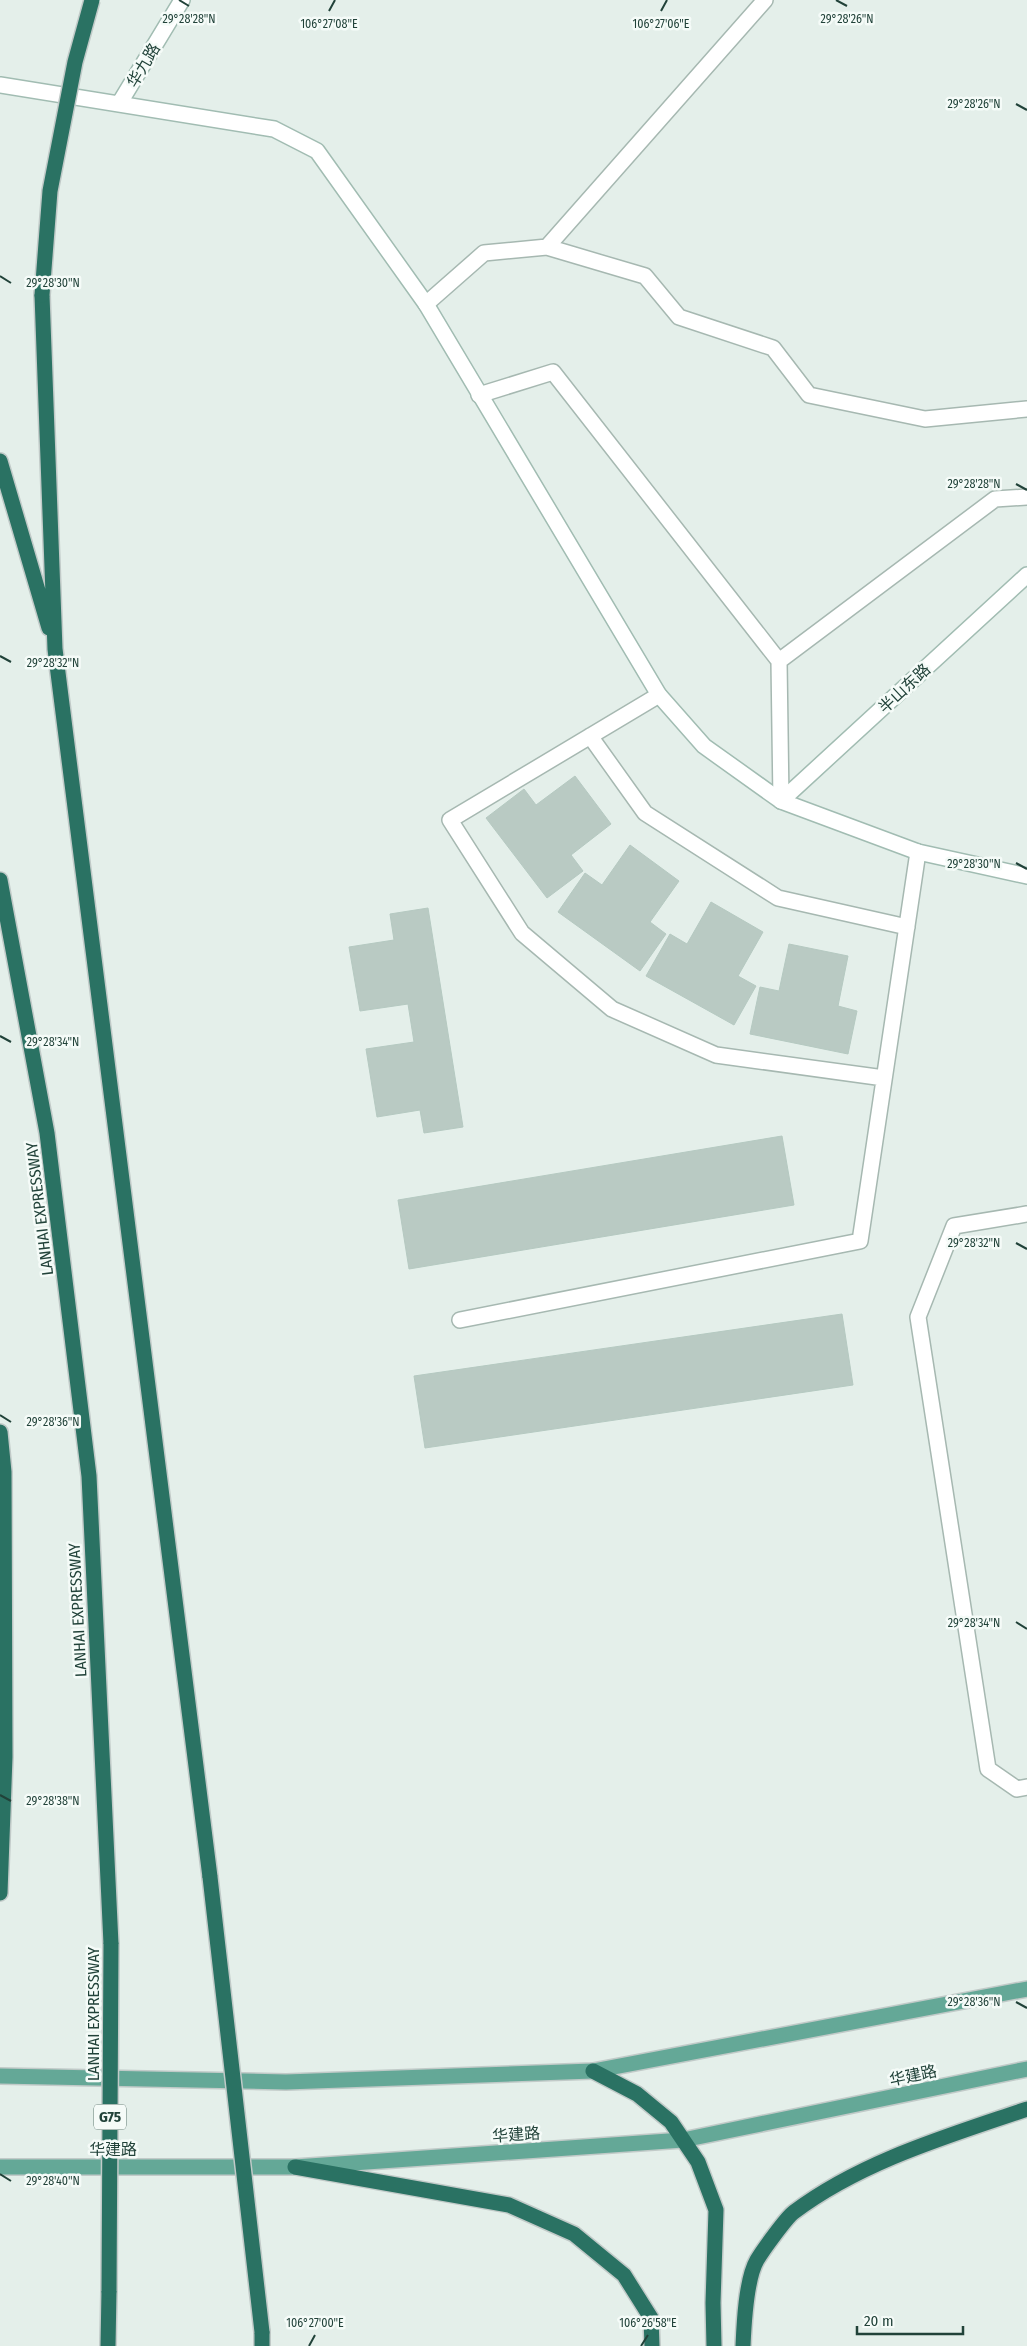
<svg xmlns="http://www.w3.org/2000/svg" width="1027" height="2346" font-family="'Fira Sans Condensed','Noto Sans SC',sans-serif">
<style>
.building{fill:#b9cac3;stroke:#b5c9c1}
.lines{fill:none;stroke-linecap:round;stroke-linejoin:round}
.lane-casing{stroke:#a6b8b1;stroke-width:18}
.secondary-casing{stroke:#a1bcb2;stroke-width:18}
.primary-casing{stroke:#c1cac8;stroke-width:18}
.highway-casing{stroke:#c1cac8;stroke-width:18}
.lane{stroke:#fff;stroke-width:15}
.secondary{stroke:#fff;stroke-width:15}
.primary{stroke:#64a897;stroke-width:15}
.highway{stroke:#2a7263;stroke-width:15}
.highway-bridge-casing{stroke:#c1cac8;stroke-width:18;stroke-linecap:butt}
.highway-bridge{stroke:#2a7263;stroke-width:15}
.ticks{fill:none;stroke:#214239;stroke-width:2}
.labels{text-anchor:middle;stroke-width:5;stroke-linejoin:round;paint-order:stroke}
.shield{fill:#f5fbf8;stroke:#617a72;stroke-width:1}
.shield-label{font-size:15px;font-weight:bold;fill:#214239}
.street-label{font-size:16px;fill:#214239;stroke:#f5fbf8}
.ticks-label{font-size:12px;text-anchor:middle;fill:#214239;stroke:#f5fbf8;stroke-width:5;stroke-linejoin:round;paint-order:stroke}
</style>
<rect width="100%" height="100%" fill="#e4efea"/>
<!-- building -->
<path class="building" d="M575 776 611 824 571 855 583 871 547 898 486 818 524 789 536 805Z
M630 845 679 881 650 922 666 934 640 971 558 912 585 873 602 885Z
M711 902 763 932 738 976 756 986 734 1025 646 976 670 934 687 944Z
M428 908 463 1127 424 1133 420 1110 377 1117 366 1049 414 1042 408 1004 360 1011 349 947 394 940 390 914Z
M789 944 848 956 838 1006 857 1011 848 1054 750 1034 760 987 779 991Z
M782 1136 794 1205 409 1269 398 1200Z
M842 1314 853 1385 425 1448 414 1376Z"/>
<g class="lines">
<defs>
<path id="lane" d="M547 247 765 0
M426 304 484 253 547 247 645 276 679 317 773 348 809 395 925 419 1027 409
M479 395 553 372 779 661 781 801
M779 661 995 499 1027 497
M659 695 450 820 522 933 612 1009 716 1055 884 1078
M590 736 645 813 778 898 907 927
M1027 1214 954 1226 918 1317 988 1769 1017 1789 1027 1787
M460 1320 860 1241 918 852"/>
<path id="secondary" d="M0 85 274 129 317 151 426 304 659 695 704 746 781 801 918 852 1027 876
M119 104 182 0
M781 801 1027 575"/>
<path id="primary" d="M0 2076 286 2082 593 2071 1027 1989
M0 2167H295L683 2140 1027 2069"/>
<path id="highway" d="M42 295 55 649 210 1877
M0 461 49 628
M0 880 47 1133 89 1476 111 1944
M0 1432 4 1472 5 1757 0 1893
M593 2071 637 2094 671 2122 698 2162 716 2210 713 2303 714 2346
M295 2167 509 2205 574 2234 624 2275 651 2318 652 2346
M108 2346 109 2291
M262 2346V2332
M743 2346C744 2323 746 2279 757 2260 763 2250 786 2218 794 2212 862 2161 948 2136 1027 2109"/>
</defs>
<!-- lane casing -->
<use href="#lane" class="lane-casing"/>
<!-- secondary casing -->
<use href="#secondary" class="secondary-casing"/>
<!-- primary casing -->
<use href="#primary" class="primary-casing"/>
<!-- highway casing -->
<use href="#highway" class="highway-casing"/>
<!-- lane -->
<use href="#lane" class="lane"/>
<!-- secondary -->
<use href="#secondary" class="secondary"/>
<!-- primary -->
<use href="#primary" class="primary"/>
<!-- highway -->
<use href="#highway" class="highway"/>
<defs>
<path id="highway-bridge" d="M42 295 50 191 75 62 92 0
M210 1877 262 2332
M109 2291 111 1944"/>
</defs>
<!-- highway-bridge casing -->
<use href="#highway-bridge" class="highway-bridge-casing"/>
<!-- highway-bridge -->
<use href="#highway-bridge" class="highway-bridge"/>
</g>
<!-- ticks -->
<path class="ticks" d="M179 0 189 6M836 0 847 6M329 11 335 0M661 11 667 0M1016 104 1027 110M0 276 11 283M1016 484 1027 490M0 656 11 662M1016 863 1027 869M0 1036 11 1042M1016 1243 1027 1249M0 1415 11 1422M1016 1622 1027 1629M0 1795 11 1801M1016 2002 1027 2008M0 2174 11 2181M309 2346 315 2335M641 2346 648 2335"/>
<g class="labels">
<!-- shield labels -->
<rect class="shield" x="94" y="2104.5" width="32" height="25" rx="4"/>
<g class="shield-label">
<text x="110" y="2122">G75</text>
</g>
<!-- street labels -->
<g class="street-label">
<text transform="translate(143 65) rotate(-59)" y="6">华九路</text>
<text transform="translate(904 688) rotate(-43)" y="6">半山东路</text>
<text transform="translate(39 1209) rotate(-97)" y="6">LANHAI EXPRESSWAY</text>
<text transform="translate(77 1610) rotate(-93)" y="6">LANHAI EXPRESSWAY</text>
<text transform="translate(93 2014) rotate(-90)" y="6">LANHAI EXPRESSWAY</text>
<text transform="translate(913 2075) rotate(-12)" y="6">华建路</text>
<text transform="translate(516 2134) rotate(-4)" y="6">华建路</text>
<text x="113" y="2155">华建路</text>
</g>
</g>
<g class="ticks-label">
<text x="189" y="23">29°28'28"N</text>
<text x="847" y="23">29°28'26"N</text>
<text x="329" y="28">106°27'08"E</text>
<text x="661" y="28">106°27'06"E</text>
<text x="974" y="108">29°28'26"N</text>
<text x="53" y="287">29°28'30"N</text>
<text x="974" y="488">29°28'28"N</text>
<text x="53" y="667">29°28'32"N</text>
<text x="974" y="868">29°28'30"N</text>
<text x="53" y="1046">29°28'34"N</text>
<text x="974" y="1247">29°28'32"N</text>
<text x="53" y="1426">29°28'36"N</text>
<text x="974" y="1627">29°28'34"N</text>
<text x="53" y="1805">29°28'38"N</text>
<text x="974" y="2006">29°28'36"N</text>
<text x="53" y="2185">29°28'40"N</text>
<text x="315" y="2327">106°27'00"E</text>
<text x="648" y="2327">106°26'58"E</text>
</g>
<!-- scale -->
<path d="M857 2326v8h106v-8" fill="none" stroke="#214239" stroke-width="2.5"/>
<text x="864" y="2326" font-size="15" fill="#214239" stroke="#f5fbf8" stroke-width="4" paint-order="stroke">20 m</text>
</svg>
